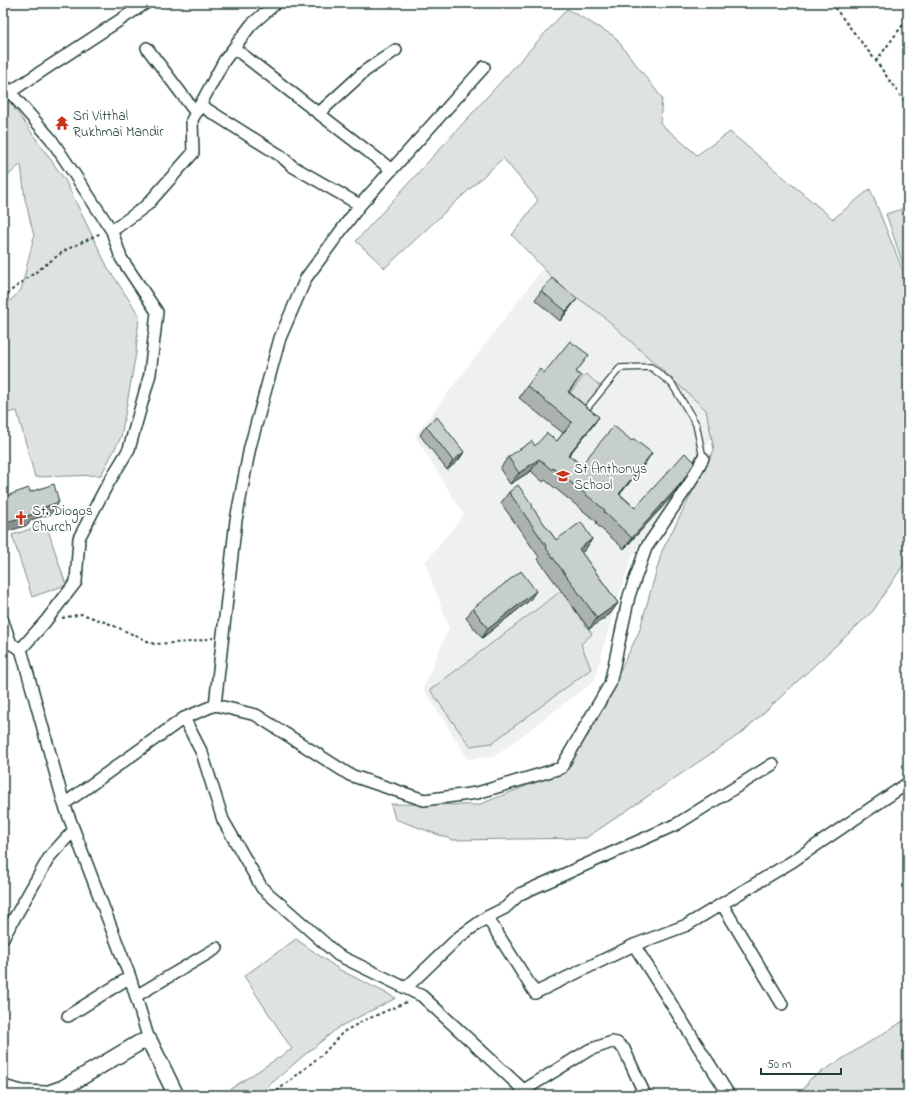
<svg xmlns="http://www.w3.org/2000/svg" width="911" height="1098" font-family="'Indie Flower',sans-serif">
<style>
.built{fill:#eef1f0}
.green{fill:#dee3e2;stroke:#7e908b}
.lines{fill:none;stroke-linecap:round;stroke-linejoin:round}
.lane-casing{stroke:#1f3d34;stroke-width:8}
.street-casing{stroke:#1f3d34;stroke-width:14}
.secondary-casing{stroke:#1f3d34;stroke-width:18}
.path{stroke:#1f3d34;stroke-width:2;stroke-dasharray:3 3;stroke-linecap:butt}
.lane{stroke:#fff;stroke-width:5.5}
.street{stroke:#fff;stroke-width:11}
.secondary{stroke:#fff;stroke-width:15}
.wall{fill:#abb2af;stroke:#1f3d34}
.shaded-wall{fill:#8b918f;stroke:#1f3d34}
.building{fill:#c7cfcc;stroke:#1f3d34}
.labels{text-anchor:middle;stroke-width:3.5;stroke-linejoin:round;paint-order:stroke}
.poi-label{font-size:14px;fill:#1f3d34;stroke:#fff;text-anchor:start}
</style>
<rect width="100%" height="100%" fill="#fff"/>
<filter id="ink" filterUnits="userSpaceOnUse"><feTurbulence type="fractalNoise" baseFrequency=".025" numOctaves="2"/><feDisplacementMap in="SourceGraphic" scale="8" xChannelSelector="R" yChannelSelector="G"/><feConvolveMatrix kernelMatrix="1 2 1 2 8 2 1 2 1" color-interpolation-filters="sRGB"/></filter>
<g filter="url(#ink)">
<!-- built -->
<path class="built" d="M547 263 679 366 721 425 631 559 613 613 594 681 494 757 468 759 423 688 449 628 425 562 464 515 415 436Z"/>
<!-- green -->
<path class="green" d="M567 9 614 36 662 98 660 123 697 155 730 132 833 219 870 189 908 283V558L873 611 743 732 586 838 453 840 395 819 391 804 478 805 549 777 587 737 639 632 662 551 714 450 706 410 602 315 559 285 512 235 538 200 503 158 385 268 356 241Z
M3 92 65 180 108 268 139 315 136 353 121 437 101 475 35 477 17 411 3 414V308L21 290 34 236 25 199 21 164 3 180Z
M908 207V279L886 214Z
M586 374 601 387 579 414 563 401Z
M46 524 66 585 32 597 12 535Z
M561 591 592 634 581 644 591 669 492 743 470 746 430 690Z
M296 939 340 970 396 998 339 1027 302 1057 258 1095H221L292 1049 244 976Z
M908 1018V1095H800L810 1079Z"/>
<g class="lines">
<defs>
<path id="lane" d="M583 413 620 368 651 367 672 384 696 424 703 458"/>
<path id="street" d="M147 48 196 113
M234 48 392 170
M3 84 51 139 112 231 121 258 157 312 150 374 129 449 106 487 79 538 76 582 45 622 21 649 64 804 130 977 149 1040
M10 92 146 3
M200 105 281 156 292 166 360 205
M319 113 365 71 396 50
M112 231 147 205 193 153 192 120 224 61 251 25 276 3
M3 621 11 644 21 649
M215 705 236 520 250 447 280 338 306 278 360 205 484 67
M184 718 202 753 223 820 262 888 338 955 422 996 529 1095
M64 804 184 718 215 705 256 715 350 775 424 800 477 793 561 768 610 684 629 596 646 548 690 483 703 458
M722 904 782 1004
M487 917 535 993 634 945 687 925 793 861 908 783
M3 938 50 856 74 830
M634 945 729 1095
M406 988 459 937 487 917 505 908 520 894 677 824 773 764
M136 996 217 948
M68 1016 130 977
M524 1090 589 1050 612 1042 617 1043 624 1049 645 1095"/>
<path id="secondary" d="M3 1088 22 1093 46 1094 63 1088 139 1043 149 1040 176 1095"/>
</defs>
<!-- lane casing -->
<use href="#lane" class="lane-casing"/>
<!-- street casing -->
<use href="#street" class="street-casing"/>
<!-- secondary casing -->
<use href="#secondary" class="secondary-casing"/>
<!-- path -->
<path class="path" d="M831 3 876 61 908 107
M876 61 908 18
M3 299 13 289 64 251 101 233
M62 618 82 614 110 624 154 644 191 642 213 638
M272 1095 324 1053 343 1032 363 1021 409 1001"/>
<!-- lane -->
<use href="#lane" class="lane"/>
<!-- street -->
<use href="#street" class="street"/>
<!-- secondary -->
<use href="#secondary" class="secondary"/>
</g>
<!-- wall -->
<path class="wall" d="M541 291 577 299 570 308 560 321 535 300Z
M589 355 576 372 581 376 569 392 599 417 591 428 569 455 581 465H644L620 494 635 508 674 494 624 549 596 524 597 522 545 480 543 482 531 471 510 484 500 469 508 457 535 446 557 441 563 433 519 398 527 386 544 373Z
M426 426 464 452 458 461 447 470 420 435Z
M509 492 532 508 556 540 592 539 585 550 581 552 618 603 610 614 589 629 538 559 539 557 501 503Z
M530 600 482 638 466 618 473 608Z"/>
<!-- shaded-wall -->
<path class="shaded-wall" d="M577 299 570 308 560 321 566 311Z
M599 417 591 428 560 466 568 455Z
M464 452 458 461 447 470 453 461Z
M652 453 644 465 611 505 619 494Z
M539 459 531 471 510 484 519 473Z
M682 482 674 494 624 549 632 538Z
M59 502 51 514 31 520 28 525 3 533V523L36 510Z
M592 539 585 550 571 560 579 549Z
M536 591 530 600 482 638 488 629Z
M618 603 610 614 589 629 597 618Z"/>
<!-- building -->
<path class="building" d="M552 278 577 299 566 311 541 291Z
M570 341 589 355 576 372 581 376 568 392 599 417 568 455 581 465 614 426 632 441 634 439 652 453 619 494 635 508 685 453 695 462 682 482 632 538 604 512 605 510 553 468 552 470 539 459 519 473 508 457 532 441 535 446 547 433 557 441 572 422 527 386 540 369 544 373Z
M437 417 464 452 453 461 426 426Z
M54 484 59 502 36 510 37 513 3 523V497L29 488 30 492Z
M518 485 533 506 532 507 556 540 581 522 592 539 579 549 618 603 597 618 546 548 547 547 509 492Z
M521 571 536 591 488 629 473 608Z"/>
</g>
<!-- icons -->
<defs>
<symbol id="temple-bare" viewBox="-9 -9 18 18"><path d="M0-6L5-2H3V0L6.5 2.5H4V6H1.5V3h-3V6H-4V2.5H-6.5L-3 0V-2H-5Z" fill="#c8321e" stroke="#fff" stroke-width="2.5" paint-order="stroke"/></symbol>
<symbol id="school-bare" viewBox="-9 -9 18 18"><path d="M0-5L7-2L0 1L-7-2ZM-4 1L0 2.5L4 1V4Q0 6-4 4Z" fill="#c8321e" stroke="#fff" stroke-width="2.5" paint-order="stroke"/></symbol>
<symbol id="church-bare" viewBox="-9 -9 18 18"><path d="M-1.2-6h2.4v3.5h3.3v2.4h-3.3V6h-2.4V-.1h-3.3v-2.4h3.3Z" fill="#c8321e" stroke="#fff" stroke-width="2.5" paint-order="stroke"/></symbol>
</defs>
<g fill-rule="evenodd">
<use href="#temple-bare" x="52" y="113" width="20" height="20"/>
<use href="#school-bare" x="553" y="466" width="20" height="20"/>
<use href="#church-bare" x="11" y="508" width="20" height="20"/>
</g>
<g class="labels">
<!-- poi labels -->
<g class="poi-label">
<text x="73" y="120">Sri Vitthal<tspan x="73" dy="16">Rukhmai Mandir</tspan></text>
<text x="574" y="473">St Anthonys<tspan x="574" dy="16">School</tspan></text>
<text x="32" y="515">St. Diogos<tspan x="32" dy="16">Church</tspan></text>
</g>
</g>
<!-- margin -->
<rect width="911" height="1098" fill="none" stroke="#fff" stroke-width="16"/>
<rect x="8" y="8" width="895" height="1082" fill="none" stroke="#1f3d34" stroke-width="1.5" filter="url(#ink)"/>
<!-- scale -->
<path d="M761 1068v6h80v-6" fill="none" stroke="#1f3d34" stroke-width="2"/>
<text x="767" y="1068" font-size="12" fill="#1f3d34" stroke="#ffffff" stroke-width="3" paint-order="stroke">50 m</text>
</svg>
